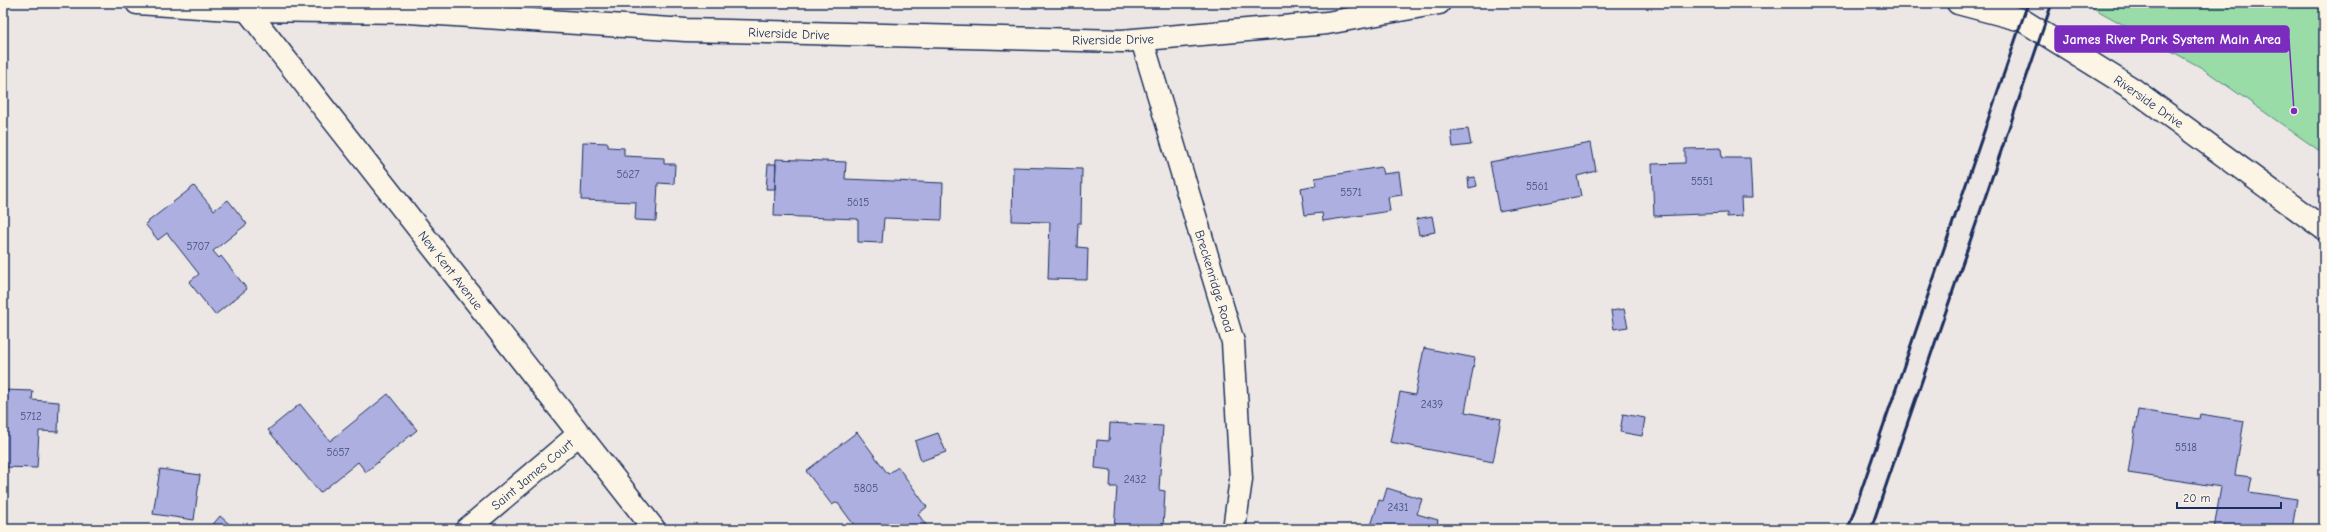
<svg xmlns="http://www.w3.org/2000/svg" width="2327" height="532" font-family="'Comic Neue',sans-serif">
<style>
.green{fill:#99dca7;stroke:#5a8682}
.building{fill:#adafe0;stroke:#1b2f5e}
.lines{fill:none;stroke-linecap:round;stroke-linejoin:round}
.street-casing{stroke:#1b2f5e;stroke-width:25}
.secondary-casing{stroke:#1b2f5e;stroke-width:25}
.street{stroke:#fcf5e5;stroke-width:22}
.secondary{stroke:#fcf5e5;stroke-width:22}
.rail{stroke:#1b2f5e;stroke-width:3}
.labels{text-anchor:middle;stroke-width:3;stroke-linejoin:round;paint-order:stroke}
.number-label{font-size:11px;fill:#404f7e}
.street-label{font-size:13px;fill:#1b2f5e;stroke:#fcf5e5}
.leader{fill:none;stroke:#7b2cbf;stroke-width:1.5}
.callout-dot{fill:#7b2cbf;stroke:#fcf5e5;stroke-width:1.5}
.callout{fill:#7b2cbf;stroke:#7b2cbf;stroke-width:1.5}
.callout-label{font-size:14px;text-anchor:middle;font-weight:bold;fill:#fff}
</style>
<rect width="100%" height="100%" fill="#ece7e4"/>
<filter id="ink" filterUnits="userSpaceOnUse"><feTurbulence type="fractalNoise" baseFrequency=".025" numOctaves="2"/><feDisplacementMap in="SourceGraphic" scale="8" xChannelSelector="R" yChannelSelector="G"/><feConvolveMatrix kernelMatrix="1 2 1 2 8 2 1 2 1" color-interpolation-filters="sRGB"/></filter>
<g filter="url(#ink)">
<!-- green -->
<path class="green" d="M2084 3H2324V154L2202 68Z"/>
<!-- building -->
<path class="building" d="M1468 129 1471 145 1453 147 1451 131Z
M583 142 608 143V147L624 148V156L664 158V164H675L674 184 658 183 656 221 635 220 636 202 581 200Z
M1591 143 1596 171 1577 176 1581 196 1499 211 1490 162Z
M1721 148 1722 158H1750L1752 198H1741L1742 216 1727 217V213L1654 216 1652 164 1685 163V149Z
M776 159 846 162 845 179 943 183 942 220 884 218 882 243 858 242V219L774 216Z
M768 164H776L775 189H766Z
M1013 167 1082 169 1081 223H1078L1077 247 1088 248 1087 280 1048 279 1050 222 1012 221Z
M1381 167 1383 174 1399 172 1402 195 1388 197 1390 211 1323 221 1322 213 1305 215 1301 188 1316 185 1315 178Z
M1475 177 1477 186 1469 188 1468 178Z
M194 186 214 210 228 200 247 224 213 251 219 258 221 256 247 289 215 315 189 282 199 274 167 233 158 240 145 224Z
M1432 216 1435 232 1419 235 1416 219Z
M1624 309 1628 327 1614 329 1611 311Z
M1424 348 1475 358 1465 412 1501 419 1493 462 1390 442 1400 392 1415 395Z
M3 390 33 391 32 400 59 402 58 432 39 431 37 468 3 467Z
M388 394 417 430 366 472 358 462 320 493 268 430 300 404 330 441Z
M2138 410 2199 419 2200 414 2244 421 2235 475 2252 477 2249 492 2297 499 2292 529H2214L2221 487 2128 473Z
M1623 414 1645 418 1642 436 1620 432Z
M1110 423 1163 426 1159 490 1165 491 1163 529H1114L1117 487H1110L1111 470 1095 468 1097 440 1109 441Z
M857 432 888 474 898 467 927 507 918 514 929 529H857L837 502 832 505 806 471Z
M938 433 946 452 921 461 915 441Z
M160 469 200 475 194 520 153 514Z
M1387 488 1422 499 1417 514 1438 520 1436 529H1370L1379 500 1383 501Z
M220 516 235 529H209Z"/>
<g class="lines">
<defs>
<path id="street" d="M247 10 654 529
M1142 40 1233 342 1241 479 1234 529
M467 529 579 434"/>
<path id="secondary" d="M137 3 247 10 409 12 686 30 1122 41 1327 23 1439 3
M1958 3 2022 20 2133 89 2324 229"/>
</defs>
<!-- street casing -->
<use href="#street" class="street-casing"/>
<!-- secondary casing -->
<use href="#secondary" class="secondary-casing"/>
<!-- street -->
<use href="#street" class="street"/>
<!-- secondary -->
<use href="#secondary" class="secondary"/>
<!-- rail -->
<path class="rail" d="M1848 529 2028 3
M1871 529 2052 3"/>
</g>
</g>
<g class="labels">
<!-- number labels -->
<g class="number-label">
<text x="628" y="178">5627</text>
<text x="1702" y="185">5551</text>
<text x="1537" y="190">5561</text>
<text x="1351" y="196">5571</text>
<text x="858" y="206">5615</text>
<text x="198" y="250">5707</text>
<text x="1432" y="408">2439</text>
<text x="31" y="420">5712</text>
<text x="2186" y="451">5518</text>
<text x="338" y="456">5657</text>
<text x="1135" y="483">2432</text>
<text x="866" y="492">5805</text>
<text x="1398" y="511">2431</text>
</g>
<!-- street labels -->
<g class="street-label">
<text transform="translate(789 33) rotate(2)" y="5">Riverside Drive</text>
<text transform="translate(1113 39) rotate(-1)" y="5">Riverside Drive</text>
<text transform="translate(2149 101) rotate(35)" y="5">Riverside Drive</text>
<text transform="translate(451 270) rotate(52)" y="5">New Kent Avenue</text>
<text transform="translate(1215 281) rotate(73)" y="5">Breckenridge Road</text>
<text transform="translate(532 474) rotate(-40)" y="5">Saint James Court</text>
</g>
</g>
<!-- callouts -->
<path class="leader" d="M2294 111L2289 39"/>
<circle class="callout-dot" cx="2294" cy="111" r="4"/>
<rect class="callout" x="2055" y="26" width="234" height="26" rx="4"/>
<g class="callout-label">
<text x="2172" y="44">James River Park System Main Area</text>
</g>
<!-- margin -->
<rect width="2327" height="532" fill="none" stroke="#fcf5e5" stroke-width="16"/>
<rect x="8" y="8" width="2311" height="516" fill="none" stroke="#1b2f5e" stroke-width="1.5" filter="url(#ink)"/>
<!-- scale -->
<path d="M2177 502v6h104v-6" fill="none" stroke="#1b2f5e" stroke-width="2"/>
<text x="2183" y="502" font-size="12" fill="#1b2f5e" stroke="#fcf5e5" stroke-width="3" paint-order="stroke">20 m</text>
</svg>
